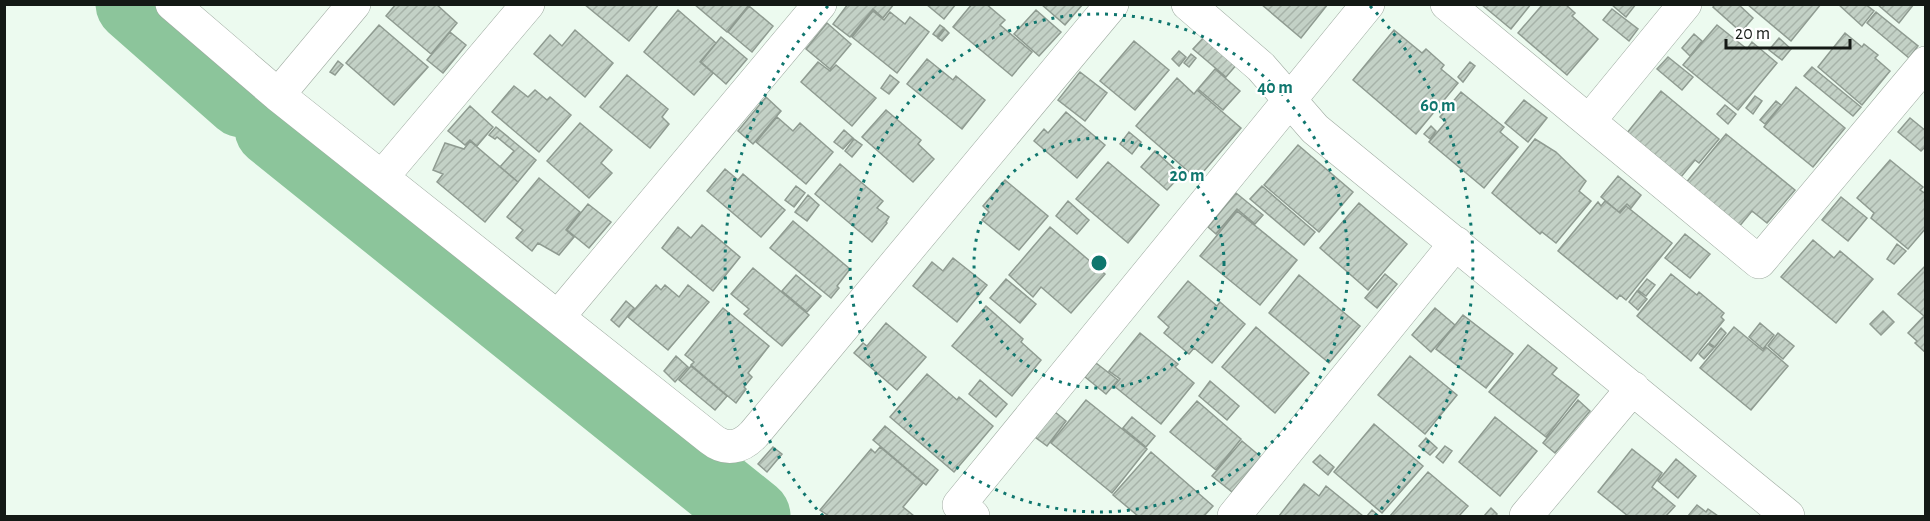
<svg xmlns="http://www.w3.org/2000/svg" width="1930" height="521" font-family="'Alegreya Sans',sans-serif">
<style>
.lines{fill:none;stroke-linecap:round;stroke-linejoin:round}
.river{stroke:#8cc59b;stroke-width:75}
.building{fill:url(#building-hatch);stroke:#8f9b91;stroke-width:1.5}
.minor-casing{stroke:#9eaaa0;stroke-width:34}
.minor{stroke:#fff;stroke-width:33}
.ring{fill:none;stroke:#0f766e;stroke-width:3;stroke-dasharray:3 6}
.centre{fill:#0f766e;stroke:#fff;stroke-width:3}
.ring-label{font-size:18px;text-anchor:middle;font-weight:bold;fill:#0f766e;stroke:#fff;stroke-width:4.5;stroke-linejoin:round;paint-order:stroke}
</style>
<defs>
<pattern id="building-hatch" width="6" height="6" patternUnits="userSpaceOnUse" patternTransform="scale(1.5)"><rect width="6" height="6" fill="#c3d1c6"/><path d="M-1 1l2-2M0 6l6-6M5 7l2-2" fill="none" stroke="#a7b3a9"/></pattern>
</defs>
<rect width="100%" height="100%" fill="#ecfaef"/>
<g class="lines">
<!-- river -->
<path class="river" d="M133 4 242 100
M272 129 753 516"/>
</g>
<!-- building -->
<path class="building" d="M396 4H436L457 23 431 54 386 16Z
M584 4H659L629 41Z
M694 4H746L748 6 727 32Z
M848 4H894L883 18 873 9 850 37 833 24Z
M926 4H956L944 19Z
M972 4H986L1005 20 1000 25 1032 52 1012 76 953 27Z
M1041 4H1083L1065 25Z
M1261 4H1328L1301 38Z
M1481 4H1531L1511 29Z
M1543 4H1565L1575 13 1572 16 1598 39 1567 75 1518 33Z
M1611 4H1636L1626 17Z
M1715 4H1738L1753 18 1741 32 1713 7Z
M1747 4H1821L1791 41Z
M1838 4H1865L1874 11 1862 26Z
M1877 4H1914L1899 23Z
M749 6 773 26 752 52 728 32Z
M1612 9 1638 29 1629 41 1603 20Z
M678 10 716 43 700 62 713 73 694 95 644 52Z
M1036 10 1061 32 1039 56 1014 34Z
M873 11 884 20 890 12 905 24 910 17 929 32 897 73 852 37Z
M1876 12 1918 46 1909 58 1867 23Z
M827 23 851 44 830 69 806 49Z
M379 25 428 67 394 105 346 63Z
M940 25 944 28 937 37 933 34Z
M1717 25 1747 49 1752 42 1777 63 1738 110 1683 65Z
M945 29 949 33 942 41 938 38Z
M575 30 613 63 585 97 534 54 550 35 562 46Z
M1394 30 1422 53 1426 49 1444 65 1441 69 1458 83 1416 134 1353 80Z
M450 32 466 45 443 73 427 60Z
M1845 33 1862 47 1864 44 1878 55 1875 58 1890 71 1862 105 1818 67Z
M1694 34 1702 41 1690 56 1682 48Z
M1205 36 1237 64 1226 77 1193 49Z
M721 37 747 59 726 84 701 62Z
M1779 38 1791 49 1782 60 1769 50Z
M1134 41 1169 70 1135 110 1100 81Z
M1179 51 1186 57 1179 66 1172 59Z
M1191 54 1196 58 1189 67 1184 63Z
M1668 57 1693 77 1682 90 1657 69Z
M927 59 953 80 956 76 985 100 962 129 907 84Z
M338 61 343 65 335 75 330 72Z
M818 62 830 71 836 65 876 98 852 126 801 82Z
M1470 62 1475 66 1463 82 1458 77Z
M1812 67 1861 107 1853 116 1804 76Z
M1215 69 1240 91 1223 110 1198 89Z
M1080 72 1107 93 1085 121 1058 100Z
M627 75 668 109 662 117 669 124 650 148 600 107Z
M890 75 899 82 889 94 881 88Z
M1177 78 1194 94 1197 90 1241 128 1197 179 1136 126Z
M514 86 528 97 535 90 547 100 550 97 571 115 539 152 492 112Z
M1796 87 1845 128 1813 167 1764 127Z
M1661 91 1719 139 1699 163 1695 160 1681 177 1627 133Z
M1461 92 1504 127 1500 132 1518 147 1484 188 1429 142 1446 122 1440 117Z
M1755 96 1762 101 1753 114 1746 108Z
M766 97 781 111 753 144 738 131Z
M1524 100 1547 118 1528 142 1505 123Z
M1776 101 1781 105 1765 124 1760 120Z
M1725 105 1736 114 1728 124 1717 114Z
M470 106 493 127 477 146 470 140 465 145 448 131Z
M886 110 921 140 918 144 934 159 913 182 862 137Z
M1066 112 1105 145 1077 178 1034 141 1044 129 1048 133Z
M777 117 793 131 800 123 833 152 806 184 756 142Z
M1910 118 1926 131V146L1921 151 1898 132Z
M580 123 612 150 601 163 612 173 589 198 547 161Z
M1431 126 1436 131 1430 139 1424 134Z
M496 127 536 160 518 182 500 167 514 151 497 137 495 139 489 135Z
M844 130 853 138 843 149 834 142Z
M1129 132 1141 142 1132 154 1120 144Z
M1726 134 1795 190 1767 223 1752 211 1738 228 1685 184Z
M854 139 862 145 852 157 845 151Z
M1535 139 1556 152 1586 181 1579 191 1591 201 1556 243 1542 232 1540 234 1492 193Z
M470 141 518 182 485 222 437 182 443 174 433 170 445 143 464 149Z
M1298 145 1353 192 1319 232 1264 185Z
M1155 151 1181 175 1167 190 1141 167Z
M1890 160 1923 187 1920 190 1926 194V228L1908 249 1871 218 1874 213 1857 198Z
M1108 162 1159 205 1128 243 1076 199Z
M840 164 883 201 877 208 889 217 886 222 887 223 872 242 815 194Z
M725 169 738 180 743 174 785 210 761 237 707 191Z
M1618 176 1641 195 1631 208 1627 204 1619 212 1601 197Z
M539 178 580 212 566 230 574 237 559 255 538 243 532 251 516 238 523 230 507 217Z
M1005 180 1048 216 1019 250 982 220 989 212 983 206Z
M796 186 805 193 794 207 785 200Z
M1262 186 1315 232 1304 245 1250 199Z
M1236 193 1263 215 1255 224 1237 209 1216 234 1208 227Z
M808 195 819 205 807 221 795 212Z
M1841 197 1867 218 1848 241 1822 220Z
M1068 201 1089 220 1077 234 1056 216Z
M1605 201 1620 213 1626 206 1672 243 1626 300 1620 295 1617 299 1558 251 1598 202 1601 206Z
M1359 203 1407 244 1368 290 1320 248Z
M588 204 611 222 589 248 567 230Z
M1237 211 1297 260 1260 305 1200 256Z
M793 221 850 269 837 286 839 288 831 298 770 248Z
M702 225 740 257 713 291 662 248 678 227 691 238Z
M1050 227 1105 274 1071 313 1041 287 1033 297 1009 275Z
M1685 234 1710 254 1690 278 1665 258Z
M1813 240 1834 258 1840 251 1873 279 1836 323 1781 277Z
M1897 244 1906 251 1894 264 1887 259Z
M953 258 987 285 957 322 913 286 932 262 943 271Z
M1926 265V353L1915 343 1917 341 1908 333 1924 316 1898 294Z
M753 268 809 315 782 346 744 314 749 309 731 294Z
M1385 274 1397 284 1377 308 1365 298Z
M1671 274 1697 295 1699 292 1724 313 1721 317 1724 320 1691 361 1637 316Z
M796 275 821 296 807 312 782 291Z
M1299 275 1360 326 1329 363 1269 313Z
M1006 279 1036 304 1020 323 990 298Z
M1647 279 1655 285 1646 296 1638 290Z
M1188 281 1217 306 1220 302 1245 324 1212 363 1194 348 1189 354 1164 333 1169 327 1158 317Z
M656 285 661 290 665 285 679 297 688 285 709 302 668 350 628 317Z
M1637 291 1647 299 1638 310 1629 302Z
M626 301 634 308 619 327 611 320Z
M986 306 1023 339 1021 342 1041 360 1012 396 952 346Z
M723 308 769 346 748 373 752 377 744 387 746 389 736 403 691 365 694 362 685 355Z
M1435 308 1455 325 1431 352 1412 335Z
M1883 311 1894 322 1881 335 1870 324Z
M1463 315 1513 354 1486 388 1436 349Z
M886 323 926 357 897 390 854 353 863 343 867 346Z
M1760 323 1774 335 1763 349 1749 337Z
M1256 327 1309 373 1275 413 1222 367Z
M1734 327 1763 351 1766 347 1788 366 1751 410 1700 368Z
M1721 328 1726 333 1715 347 1709 343Z
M1140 333 1178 364 1175 367 1194 383 1161 424 1114 386 1120 379 1109 371Z
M1778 333 1794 346 1783 359 1768 346Z
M1708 344 1714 348 1704 359 1699 354Z
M1528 345 1557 368 1552 374 1579 395 1546 437 1489 392Z
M676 356 688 367 675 382 664 371Z
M1410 356 1457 395 1425 434 1378 395Z
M1096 363 1118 380 1106 394 1085 377Z
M691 366 727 396 715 410 679 380Z
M927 374 957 400 959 397 993 426 954 472 890 417Z
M980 380 1007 404 996 417 969 394Z
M1210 381 1239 406 1227 420 1199 396Z
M1086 400 1147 449 1112 493 1051 443Z
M1578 400 1590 411 1555 453 1543 443Z
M1197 401 1241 439 1216 470 1170 432Z
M1055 412 1066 421 1047 446 1035 437Z
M1132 417 1155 436 1146 447 1123 428Z
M1495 417 1537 451 1500 496 1459 462Z
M1374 424 1423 466 1382 513 1334 472Z
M885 426 938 470 926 485 873 440Z
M1426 438 1437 448 1430 455 1419 446Z
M1242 441 1261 457 1232 492 1212 476Z
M1445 446 1452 451 1443 463 1436 457Z
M773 447 782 454 767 472 758 464Z
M880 447 923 483 903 507 914 516H829L820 510 871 449 875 453Z
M1632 449 1662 473 1652 487 1675 506 1666 516H1628L1598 492Z
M1151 452 1213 506 1204 516H1138L1113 495Z
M1320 455 1334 467 1328 475 1313 462Z
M1676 459 1696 476 1678 498 1658 481Z
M1428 472 1468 506 1459 516H1390Z
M1304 484 1319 496 1326 486 1363 516H1279Z
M1697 505 1706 512 1708 509 1718 516H1688Z
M1491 508 1497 514 1495 516H1484Z
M1372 510 1379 516H1367Z"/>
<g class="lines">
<defs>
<path id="minor" d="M172 4 278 95 711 439C726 451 741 448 754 434L1112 4
M1188 4 1261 67 1315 129 1788 516
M1447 4 1759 262 1926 63
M278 95 354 4
M1589 121 1685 4
M382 177 528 4
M558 317 820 4
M973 516 959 505 1368 4
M1234 516 1456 243
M1526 516 1633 388"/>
</defs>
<!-- minor casing -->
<use href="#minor" class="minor-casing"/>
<!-- minor -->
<use href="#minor" class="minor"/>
</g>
<!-- distance rings -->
<g class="ring">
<circle cx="1099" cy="263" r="125"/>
<circle cx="1099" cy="263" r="249"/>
<path d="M823 516A374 374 0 0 1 828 6M1370 6A374 374 0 0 1 1375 516"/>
</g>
<circle cx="1099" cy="263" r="9" class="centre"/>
<g class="ring-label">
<text x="1275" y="93">40 m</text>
<text x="1438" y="111">60 m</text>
<text x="1187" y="181">20 m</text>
</g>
<!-- border -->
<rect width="1930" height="521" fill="none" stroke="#141915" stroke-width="12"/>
<!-- scale -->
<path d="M1726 39v9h124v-9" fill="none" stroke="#141915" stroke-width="3"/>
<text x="1735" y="39" font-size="18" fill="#141915" stroke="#ffffff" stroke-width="4.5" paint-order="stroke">20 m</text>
</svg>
